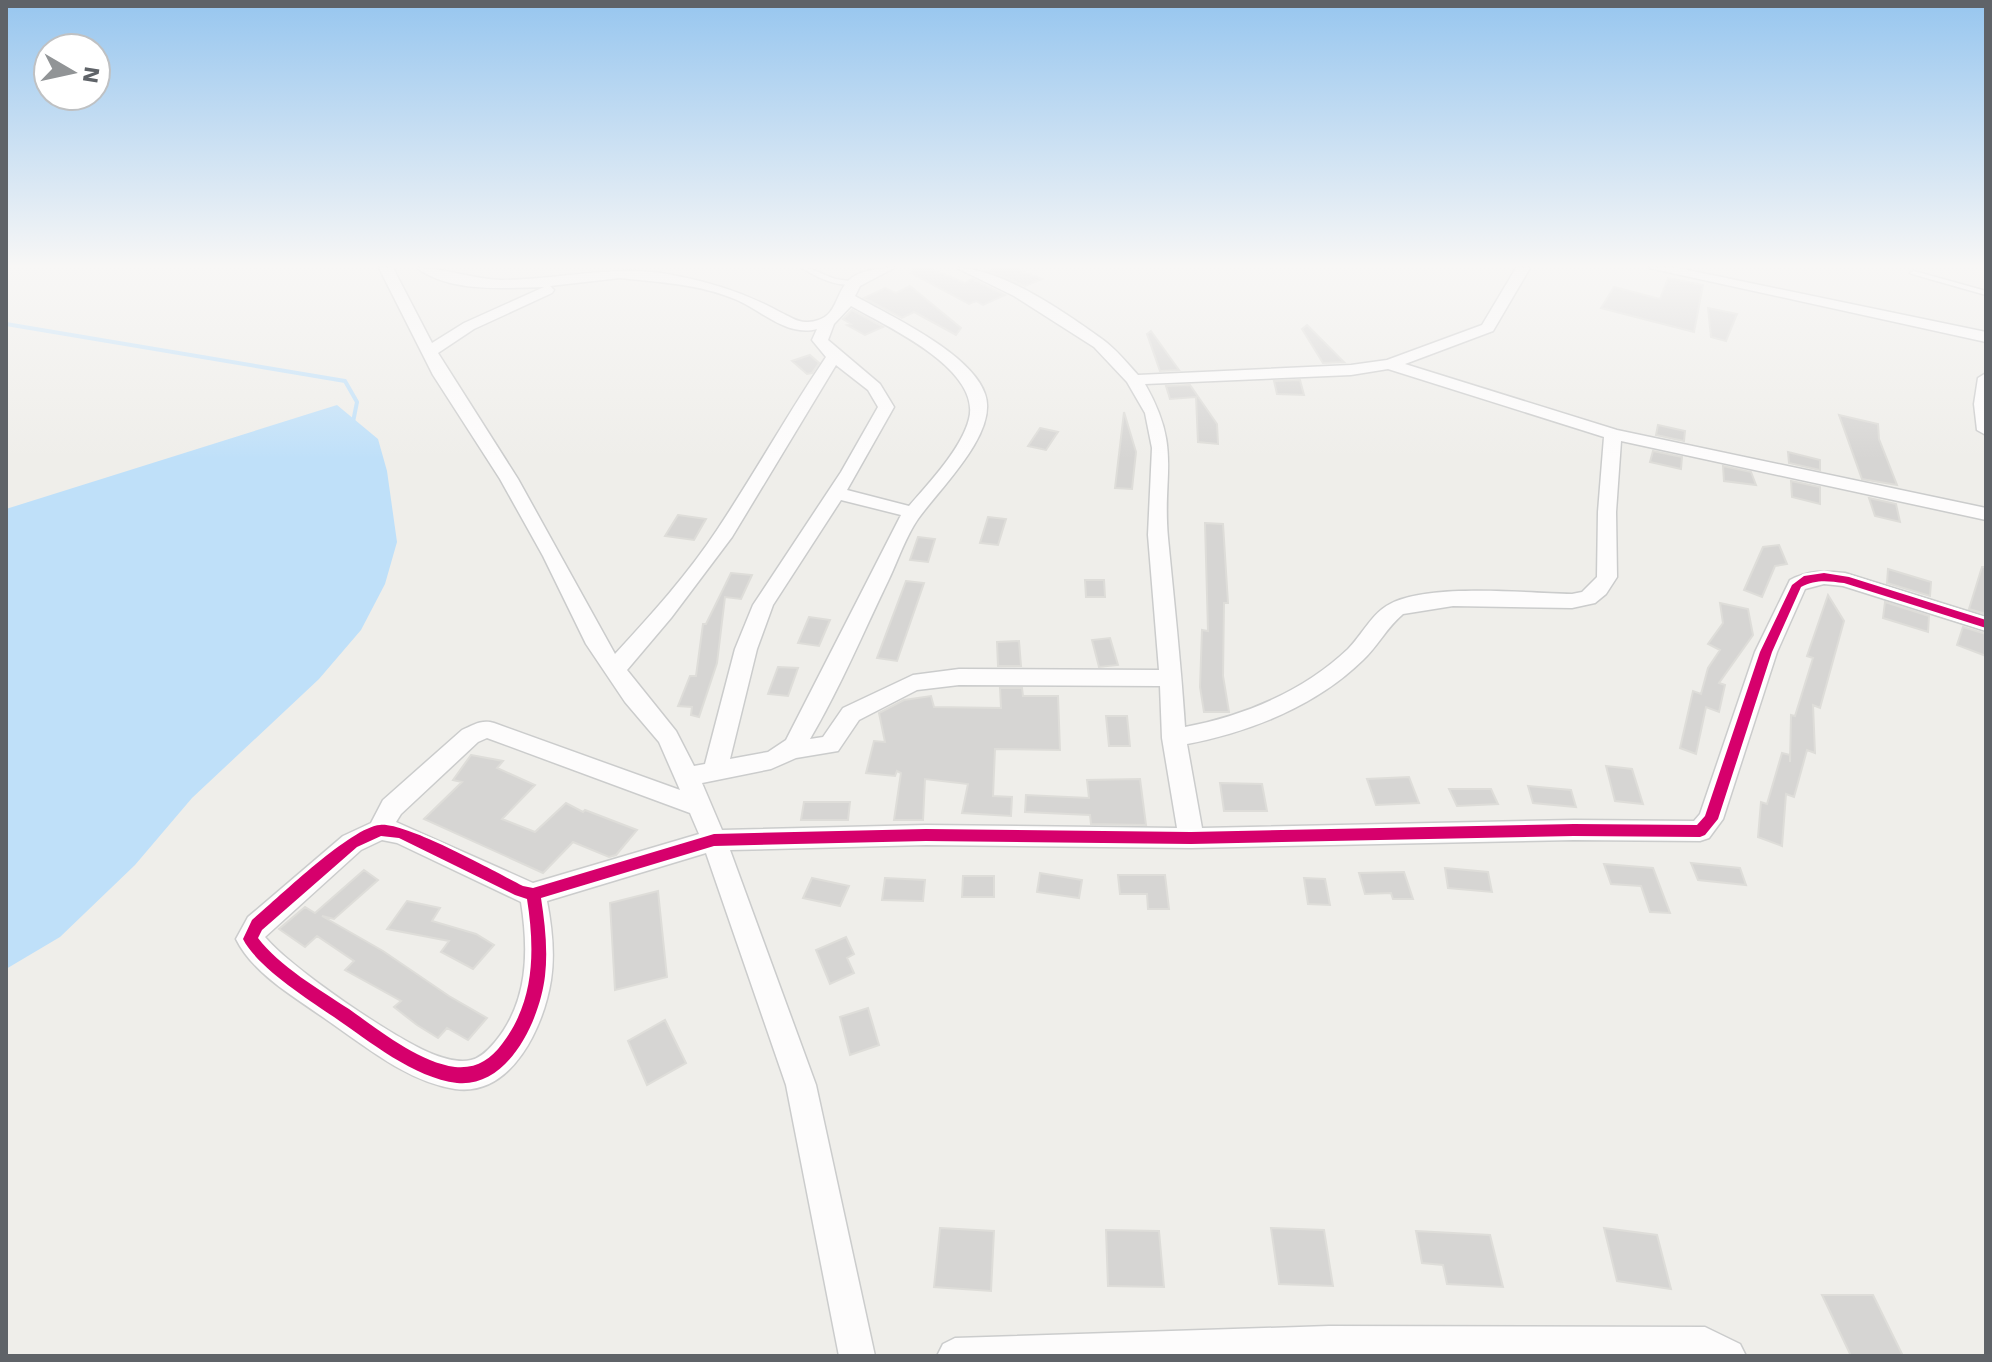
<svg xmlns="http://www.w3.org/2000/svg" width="1992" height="1362" font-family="'Work Sans',sans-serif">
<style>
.water{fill:#bfe0f9}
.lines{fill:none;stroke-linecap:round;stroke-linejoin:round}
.stream{stroke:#bfe0f9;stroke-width:4}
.building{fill:#d6d5d3;stroke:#deddd9;stroke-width:2}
.lane-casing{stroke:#cbcccc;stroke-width:3}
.street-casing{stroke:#cbcccc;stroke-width:3}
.lane{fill:#fdfcfc;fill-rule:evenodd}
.street{fill:#fdfcfc;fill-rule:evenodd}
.cycleway-casing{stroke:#fff;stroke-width:5}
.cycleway{fill:#d6006c;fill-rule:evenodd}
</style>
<rect width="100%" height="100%" fill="#efeeea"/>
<!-- water -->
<path class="water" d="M337 405 378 439 387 471 397 542 385 584 361 630 319 679 192 798 135 865 60 937 6 969V509Z"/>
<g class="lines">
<!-- stream -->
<path class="stream" d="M6 324 345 381 357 402 352 427"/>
</g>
<!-- building -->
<path class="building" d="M913 268H929L965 283 972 279 1005 295 983 305 976 301 969 304 911 273Z
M995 268H1013L1042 279 1025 286 989 271Z
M1668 278 1703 285 1694 332 1601 308 1614 287 1660 299Z
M910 286 961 328 956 335 914 312 902 318 864 298 885 288 896 293Z
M1708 308 1737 314 1726 341 1711 337Z
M852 310 865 317 883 327 865 335 847 325 851 324 843 319Z
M1307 325 1344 362 1323 363 1302 329Z
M1151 331 1179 370 1160 371 1147 334Z
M810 355 819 363 812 373 807 374 792 361Z
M1300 380 1304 395 1277 394 1274 381Z
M1190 385 1217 424 1218 444 1198 442 1196 397 1170 399 1166 386Z
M1124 412 1136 452 1132 489 1115 488Z
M1839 415 1878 424 1879 439 1897 485 1862 479Z
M1658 425 1685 431 1684 441 1656 435Z
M1040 428 1058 432 1046 450 1028 446Z
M1653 451 1682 457 1681 469 1650 462Z
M1788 452 1820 460V470L1789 463Z
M1723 466 1751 472 1756 485 1724 481Z
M1791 481 1820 487V504L1792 497Z
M1869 498 1896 504 1900 522 1875 516Z
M678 515 706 519 694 540 665 536Z
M988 517 1006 519 998 545 980 543Z
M1205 523 1223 524 1228 603H1224L1223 676 1229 712H1204L1200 687 1202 630 1208 631Z
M918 537 935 539 928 562 910 560Z
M1779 545 1787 564 1775 566 1762 597 1744 590 1763 547Z
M1982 567H1986V614L1969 609Z
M1888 569 1931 582 1930 596 1887 583Z
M731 573 752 575 741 599 725 597 717 663 699 717 691 715 692 707 678 706 690 676H696L703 624H706Z
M1085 580H1104L1105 597H1086Z
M906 581 924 583 897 661 877 658Z
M1828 595 1844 621 1820 708 1813 705 1815 753 1807 750 1794 797 1786 794 1782 846 1758 837 1761 802 1767 804 1782 753 1790 755V762L1791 715 1795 716 1813 658 1807 656Z
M1885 602 1929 616 1928 632 1883 618Z
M1720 603 1748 609 1753 635 1719 683 1725 685 1719 712 1706 707 1696 754 1680 748 1693 691 1701 694 1708 668 1720 650 1708 644 1723 623Z
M809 617 830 620 819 646 798 643Z
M1963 627 1986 634V656L1957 645Z
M1110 638 1118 665 1099 667 1092 640Z
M1019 641 1021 666H998L997 642Z
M778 667 798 668 788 696 768 694Z
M1000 688H1022L1023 696H1058L1060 750 995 749 993 796 1012 797 1011 816 962 813 968 784 925 779 923 820H894L901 773 897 771 895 776 866 773 874 741 885 742 879 713 904 700 931 696 934 707 1001 708Z
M1106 716H1127L1130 746H1109Z
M471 755 503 761 497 768 535 785 502 819 535 832 566 803 583 812 585 810 637 830 616 855 609 857 573 842 543 873 424 819 462 782 453 780Z
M1606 766 1632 769 1643 804 1615 801Z
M1409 777 1419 803 1376 805 1367 779Z
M1140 779 1146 825 1091 824 1090 815 1025 812 1026 795 1089 798 1087 780Z
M1220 783 1262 784 1267 811H1224Z
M1528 786 1571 790 1576 807 1533 803Z
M1449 789H1491L1498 804 1457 806Z
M804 802H850L848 820H801Z
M1691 863 1740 868 1746 885 1698 880Z
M1604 864 1653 868 1670 913 1650 912 1641 886 1611 884Z
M1445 868 1488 872 1492 892 1448 888Z
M364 870 378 880 334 919 322 916 383 951 449 996 487 1018 468 1040 447 1028 438 1038 417 1025 394 1007 401 1001 345 970 354 961 317 936 305 947 279 929 305 907 315 913Z
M1404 872 1413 899H1393L1391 893 1365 894 1359 873Z
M1040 873 1082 880 1079 898 1037 892Z
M1118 875H1165L1169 909H1148L1147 894H1120Z
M963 876H994V897H962Z
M812 878 849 886 840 906 803 898Z
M885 878 925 880 923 901 882 900Z
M1304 878 1325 879 1330 905 1308 904Z
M658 891 667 977 615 990 610 903Z
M407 901 440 908 432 921 476 934 494 945 473 969 441 952 449 941 387 929Z
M846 937 854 954 847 958 854 973 830 984 816 950Z
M868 1008 879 1045 850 1055 840 1017Z
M665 1020 686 1063 647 1085 628 1041Z
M940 1228 994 1231 991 1291 934 1287Z
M1271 1228 1324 1230 1333 1286 1279 1284Z
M1604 1228 1657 1235 1671 1289 1617 1281Z
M1106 1230 1159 1231 1164 1287 1108 1286Z
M1416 1231 1490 1235 1503 1287 1447 1284 1443 1265 1422 1263Z
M1822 1295H1873L1903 1356H1851Z"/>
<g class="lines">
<defs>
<path id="lane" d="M802 268C815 268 824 276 836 279 844 281 851 280 858 283 840 289 818 278 802 268Z
M1914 271 1986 291V295L1912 274 1910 273Z"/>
<path id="street" d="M379 268H393L432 343 464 323 544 287C504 288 451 293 417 268 446 268 472 279 501 280 560 280 619 263 677 276 714 283 747 294 780 312 789 316 798 323 808 322 838 320 833 297 848 281 859 270 879 268 894 268L860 286 855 296C891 316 972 354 985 394 999 433 939 489 918 519 906 536 898 560 889 579 863 633 840 688 810 739L823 737 843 708 913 675 959 669 1159 670 1148 535 1152 448 1145 413 1127 382 1094 347 1014 296 957 268C1002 268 1066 313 1102 339 1116 349 1127 363 1138 375L1351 365 1387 360 1482 325 1516 268H1530L1493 331 1405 364 1617 430 1986 508V520L1621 441 1616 512 1617 577 1606 594 1595 603 1572 608 1453 606 1403 614C1387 627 1378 646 1363 660 1316 706 1250 732 1187 744L1202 828 1574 820 1694 821 1700 814 1755 652 1790 580C1809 570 1824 571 1845 573L1986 617V631L1843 586 1824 584 1805 589 1777 652 1723 819 1709 838 1700 841 1574 840 1191 848 926 845 730 850 816 1085 875 1356H839L786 1085 706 853 547 901C552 927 555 954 551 980 544 1026 512 1097 455 1089 408 1082 365 1046 327 1020 296 998 253 974 236 939L248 917 343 836 371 823 383 800 462 730C473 725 482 719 494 723L680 790 659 742 625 702 586 644 543 556 500 479 433 375ZM620 278C658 282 701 284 737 300 762 311 787 337 817 329L812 340 826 357C788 413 755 473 717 530 688 574 651 615 615 654L518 479 438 353 474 329 552 293 554 290 550 286ZM851 306C886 326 982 369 969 419 962 448 929 483 909 506L847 490 894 407 880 384 828 340 834 324ZM836 365 868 390 878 407 841 472 753 605 735 649 705 764 694 766 676 731 627 670 671 618 732 537ZM1388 369 1604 437 1598 512 1597 577 1582 592 1572 594C1526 593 1429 583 1390 604 1372 613 1362 635 1348 649 1304 691 1244 716 1185 727 1181 664 1174 601 1168 538 1162 472 1182 449 1145 384L1351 375ZM841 500 901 515 786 740 768 752 730 759 757 649 773 605ZM959 685 1160 686 1162 738 1177 828 926 825 722 830 702 783 771 769 796 758 838 751 859 720 917 690ZM487 738 690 813 699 834 533 883 396 822 401 814 478 742ZM382 840 397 843 521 902C529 952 528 1002 495 1042 489 1049 481 1058 471 1060 460 1063 446 1059 435 1055 396 1040 292 969 265 937L361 850Z
M1649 268H1678L1986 332V342Z
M1986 373V435L1977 430 1974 404 1978 378Z
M1329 1326 1705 1327 1740 1344 1746 1356H937L943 1344 955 1338Z"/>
</defs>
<!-- lane casing -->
<use href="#lane" class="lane-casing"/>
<!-- street casing -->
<use href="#street" class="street-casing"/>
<!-- lane -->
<use href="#lane" class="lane"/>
<!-- street -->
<use href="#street" class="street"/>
<defs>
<path id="cycleway" d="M1824 573 1849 577 1986 620V628L1844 583C1828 581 1816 579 1801 587L1772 652 1718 819 1705 835 1700 837 1574 836 1191 844 926 841 714 846 541 898C545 924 548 950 545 976 540 1019 509 1088 457 1083 414 1078 369 1041 334 1017 308 999 257 967 243 939L252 920C277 899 351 827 380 825 406 822 495 872 523 886L533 888 714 834 926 829 1191 832 1574 824 1697 825 1705 816 1760 652 1792 585 1804 576ZM381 836 399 838 515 895 527 899C535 950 535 1001 502 1044 490 1060 476 1069 455 1067 418 1062 379 1030 349 1009 320 990 279 966 258 938L262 930 357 847Z"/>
</defs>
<!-- cycleway casing -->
<use href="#cycleway" class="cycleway-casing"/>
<!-- cycleway -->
<use href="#cycleway" class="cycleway"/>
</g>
<!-- sky -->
<linearGradient id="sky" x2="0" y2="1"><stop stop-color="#97c6ef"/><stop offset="0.58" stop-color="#f8f7f6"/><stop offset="1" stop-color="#f8f7f6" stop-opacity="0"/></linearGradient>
<rect width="1992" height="459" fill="url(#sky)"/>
<!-- border -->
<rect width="1992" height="1362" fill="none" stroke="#5f6368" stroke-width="16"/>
<!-- north arrow -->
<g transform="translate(72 72) rotate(99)"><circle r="38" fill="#ffffff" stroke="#bfc1c3" stroke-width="2"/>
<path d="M0-6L14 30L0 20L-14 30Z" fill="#919496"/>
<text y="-12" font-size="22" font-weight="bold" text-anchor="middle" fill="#5f6368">N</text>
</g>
</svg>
